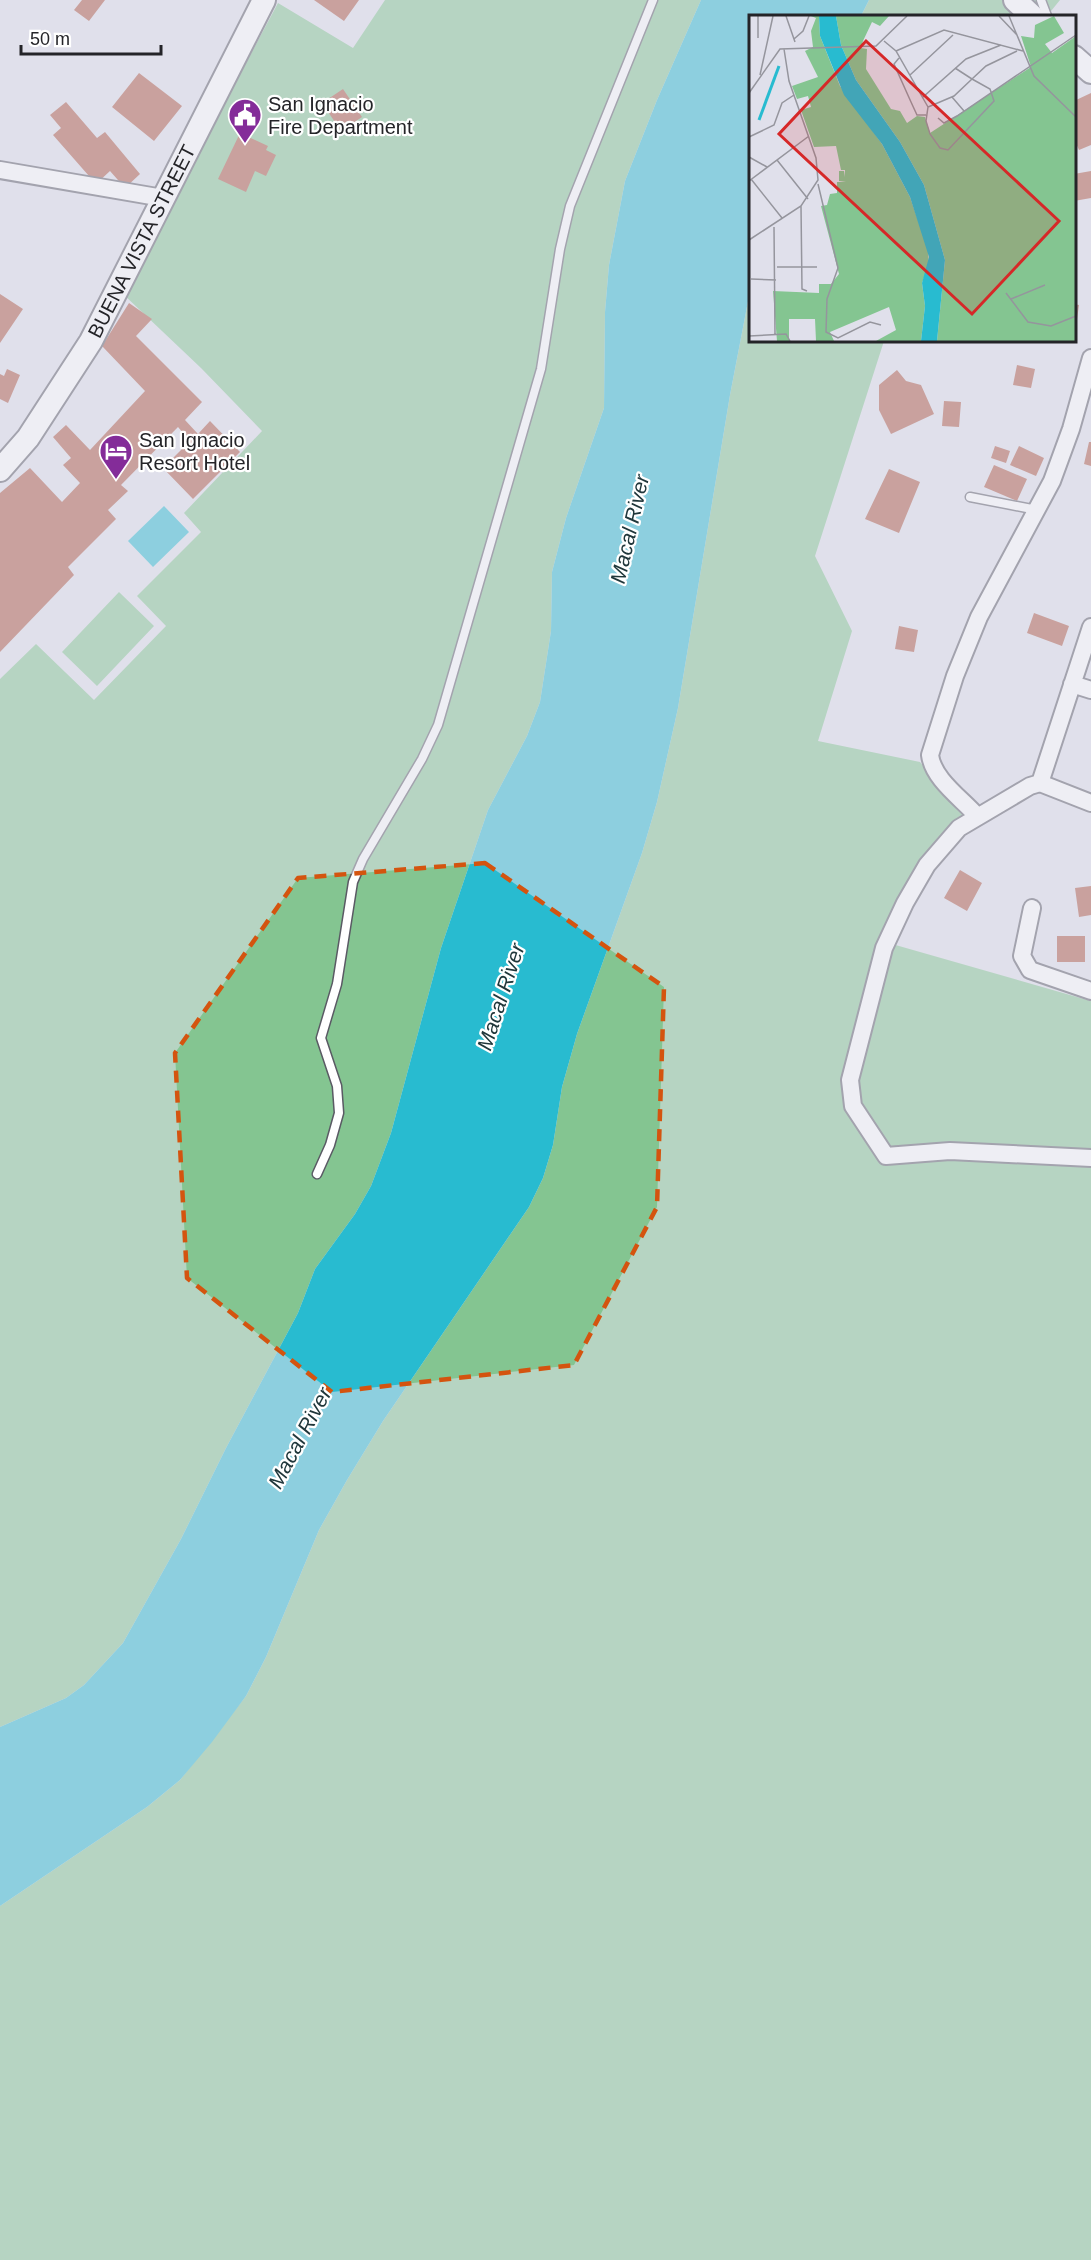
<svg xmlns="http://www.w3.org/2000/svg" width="1091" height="2260" font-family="Arial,sans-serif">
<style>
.green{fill:#84c591}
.water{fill:#28bbd0}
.building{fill:#ad5640}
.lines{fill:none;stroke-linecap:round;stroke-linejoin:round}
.lane-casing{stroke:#5a5a64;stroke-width:11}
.street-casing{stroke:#5a5a64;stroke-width:20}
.secondary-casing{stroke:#5a5a64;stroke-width:26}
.lane{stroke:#fff;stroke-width:8}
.street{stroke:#fff;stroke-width:16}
.secondary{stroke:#fff;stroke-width:22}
.marked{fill:none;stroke:#d4540f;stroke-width:4.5;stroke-dasharray:12 8;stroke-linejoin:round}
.labels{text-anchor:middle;stroke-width:4.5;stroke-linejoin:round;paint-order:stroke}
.poi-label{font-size:20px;fill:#242428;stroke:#fff;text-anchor:start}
.street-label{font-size:20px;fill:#242428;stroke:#fff}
.water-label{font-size:21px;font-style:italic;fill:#20373b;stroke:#fff}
.inset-river{fill:none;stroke:#28bbd0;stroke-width:3}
.inset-road{fill:none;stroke:#95959d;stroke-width:1.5}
.view{fill:#d62828;fill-opacity:0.15;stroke:#d62828;stroke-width:3}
.inset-edge{fill:none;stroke:#242428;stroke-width:3}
</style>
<rect width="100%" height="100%" fill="#e0e0eb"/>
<!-- green -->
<path class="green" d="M385 0H701L657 100 625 181 609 265 605 312 604 408 566 518 552 572 551 631 540 702 527 736 488 810 441 948 391 1133 371 1186 355 1214 315 1269 298 1313 226 1448 181 1539 123 1643 84 1685 66 1698 0 1727V679L36 644 94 700 166 626 137 596 201 532 184 513 262 431 201 368 123 294 278 3 353 48Z
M869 0H1060L1047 16H861Z
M750 291V340L884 341 815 556 852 631 818 741 920 762 963 816 918 870 885 942 1091 1001V2260H0V1906L147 1807 180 1780 246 1696 266 1657 319 1530 347 1480 383 1421 529 1207 543 1178 553 1145 562 1087 577 1034 642 853 657 802 678 708 730 395Z
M119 592 154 626 97 686 62 652Z"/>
<!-- water -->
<path class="water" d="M701 0H869L861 16H750V291L730 395 678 708 657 802 642 853 577 1034 562 1087 553 1145 543 1178 529 1207 383 1421 347 1480 319 1530 266 1657 246 1696 212 1742 180 1780 147 1807 0 1906V1727L66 1698 84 1685 123 1643 181 1539 226 1448 298 1313 315 1269 355 1214 371 1186 391 1133 441 948 488 810 527 736 540 702 551 631 552 572 566 518 604 408 605 312 609 265 625 181 657 100Z
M164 506 189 532 153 567 128 541Z"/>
<!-- building -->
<path class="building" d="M82 0H105L89 21 74 10Z
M314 0H359L344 21Z
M139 73 182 106 154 141 112 107Z
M343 89 362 117 341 131 322 103Z
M1091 93V145L1079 150 1074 139V101Z
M66 102 97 138 105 132 140 174 125 188 110 171 96 184 53 135 61 128 50 115Z
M240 133 268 146 266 150 276 155 266 176 255 171 246 192 218 179Z
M1091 171V198L1074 201V174Z
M0 294 23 309 0 343Z
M129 303 152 319 136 336 202 402 185 420 198 434 210 421 240 452 193 499 163 468 190 441 178 427 121 485 128 491 108 510 116 519 68 567 74 575 0 652V493L30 468 62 502 80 483 63 465 71 458 53 437 66 425 90 450 145 391 102 346Z
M1074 304 1079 305 1076 326 1074 325Z
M1017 365 1035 369 1031 388 1013 385Z
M7 369 20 375 8 403 0 399V374L4 376Z
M897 370 906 381 921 385 934 414 891 434 879 410V385Z
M944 401 961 402 959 427 942 426Z
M1089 442H1091V466L1084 464Z
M995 446 1010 451 1006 463 991 458Z
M1019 446 1044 458 1036 476 1010 465Z
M994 465 1027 479 1017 501 984 487Z
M889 469 920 482 899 533 865 519Z
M1034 613 1069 626 1062 646 1027 633Z
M899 626 918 630 914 652 895 649Z
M960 870 982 883 967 911 944 898Z
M1091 886V915L1079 917 1075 888Z
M1057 936H1085V962H1057Z"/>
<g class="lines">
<defs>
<path id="lane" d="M1041 0 1047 16
M970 497 1037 510
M317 1174 330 1145 339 1113 337 1086 321 1038 337 984 353 882 363 859 422 759 438 725 541 369 560 249 570 206 653 0"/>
<path id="street" d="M0 170 163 198
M1072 684 1091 690
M1040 783 1091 627
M1091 803 1040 783 1030 786 959 828 927 865 905 903 884 948 850 1080 853 1106 886 1156 950 1151 1091 1158
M977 816C961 798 933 779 930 755L955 676 979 617 1052 481 1071 429 1091 358
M1032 908 1022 956 1030 970 1091 991"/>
<g id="secondary">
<path d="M1015 0 1032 16"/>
<path d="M1074 57 1091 72"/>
<path id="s1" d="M0 470 28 438 91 341 264 0"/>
</g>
</defs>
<!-- lane casing -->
<use href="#lane" class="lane-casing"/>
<!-- street casing -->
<use href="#street" class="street-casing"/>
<!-- secondary casing -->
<use href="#secondary" class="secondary-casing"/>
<!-- lane -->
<use href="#lane" class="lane"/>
<!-- street -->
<use href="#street" class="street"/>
<!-- secondary -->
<use href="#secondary" class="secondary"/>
</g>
<!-- marked area -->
<path d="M0 0H1091V2260H0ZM485 863 664 987 657 1207 574 1365 332 1392 187 1278 175 1053 298 878Z" fill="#e0e0eb" fill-opacity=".55" fill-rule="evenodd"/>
<path class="marked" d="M485 863 664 987 657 1207 574 1365 332 1392 187 1278 175 1053 298 878Z"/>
<!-- icons -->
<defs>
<symbol id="civic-pin" viewBox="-11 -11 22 30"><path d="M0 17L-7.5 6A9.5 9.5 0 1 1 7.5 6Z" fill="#842c99" stroke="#fff"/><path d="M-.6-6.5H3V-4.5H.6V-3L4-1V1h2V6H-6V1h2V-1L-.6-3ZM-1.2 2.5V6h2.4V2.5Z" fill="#fff"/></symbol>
<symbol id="hotel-pin" viewBox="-11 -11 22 30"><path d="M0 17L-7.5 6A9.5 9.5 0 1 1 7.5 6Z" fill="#842c99" stroke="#fff"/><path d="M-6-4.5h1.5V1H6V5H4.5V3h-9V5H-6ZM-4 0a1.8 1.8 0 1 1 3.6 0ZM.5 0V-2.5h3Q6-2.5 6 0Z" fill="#fff"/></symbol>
</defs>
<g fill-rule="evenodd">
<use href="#civic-pin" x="226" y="96" width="38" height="52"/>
<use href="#hotel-pin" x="97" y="432" width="38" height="52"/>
</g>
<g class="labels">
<!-- poi labels -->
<g class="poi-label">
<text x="268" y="111">San Ignacio<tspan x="268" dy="23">Fire Department</tspan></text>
<text x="139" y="447">San Ignacio<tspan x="139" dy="23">Resort Hotel</tspan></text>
</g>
<!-- street labels -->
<g class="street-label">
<text dy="7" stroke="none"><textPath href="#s1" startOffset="270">BUENA VISTA STREET</textPath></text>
</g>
<!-- water labels -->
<g class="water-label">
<text transform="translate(630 529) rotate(-77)" y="7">Macal River</text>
<text transform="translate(501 997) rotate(-72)" y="7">Macal River</text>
<text transform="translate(300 1438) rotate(-62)" y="7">Macal River</text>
</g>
</g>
<!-- overview -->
<g transform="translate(749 15)">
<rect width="327" height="327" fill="#e0e0eb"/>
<path d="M62 1H70L71 21 91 71 133 129 161 182 179 235 180 249 173 268 176 291 172 326H127L147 315 140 292 81 317 85 326H67L66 304H40V326H28L24 276 70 278V269H82L90 259 72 191 78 190 81 179 88 178V167H97L90 166V156H95L96 162V155H92L87 131 65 132 52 95 62 92 59 81 48 84 43 71 69 62 56 36 64 32 62 16 67 3ZM87 1H140L131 11 123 7 114 26 112 33 118 34 117 54 142 94 151 96 158 108 168 101 176 102 181 118 282 52 272 21 285 23 286 10 305 1 315 18 296 29 303 38 327 21V326H188L196 245 175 170 151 127 107 65 92 30Z" fill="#84c591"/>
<path d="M70 1H87L92 30 107 65 151 127 175 170 196 245 188 326H172L176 291 173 268 180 242 161 182 133 129 95 80 71 21Z" fill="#28bbd0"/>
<path class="inset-river" d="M10 105 30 51"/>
<path class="inset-road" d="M37 1 46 27M250 1 268 20M260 1 285 61 327 102M9 23V1M45 24 54 16 60 1M135 26 147 36 179 92M147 36 195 15 274 36M150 43 145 49 162 87 168 100H177M206 53 223 64 241 74 245 86 199 135 191 133 181 119 177 106 179 92 205 81 223 64 237 51 268 36M11 60 24 1M161 60 204 20M0 78 31 34 127 31 158 1M174 82 217 44 252 30M203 82 215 96M189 103 195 108 208 101 327 20M0 122 25 110 33 88 45 80M0 142 18 152M28 145 59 184M2 164 33 203M0 166 60 121M69 169 89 253 78 284 77 317 89 323 121 307 132 310M52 191 53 274 58 276M25 212 26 319M0 225 52 191 69 165 67 143 40 66 35 34M28 252H68M2 264 27 265M257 278 279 307 302 311 327 301M262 284 296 270M0 321 37 319 41 326"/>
<path class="view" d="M117 26 310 206 223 299 30 119Z"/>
<rect width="327" height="327" class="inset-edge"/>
</g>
<!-- scale -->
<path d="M21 45v9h140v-9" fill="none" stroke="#242428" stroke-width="3"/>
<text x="30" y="45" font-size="18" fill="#242428" stroke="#ffffff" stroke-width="4.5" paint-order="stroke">50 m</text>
</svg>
